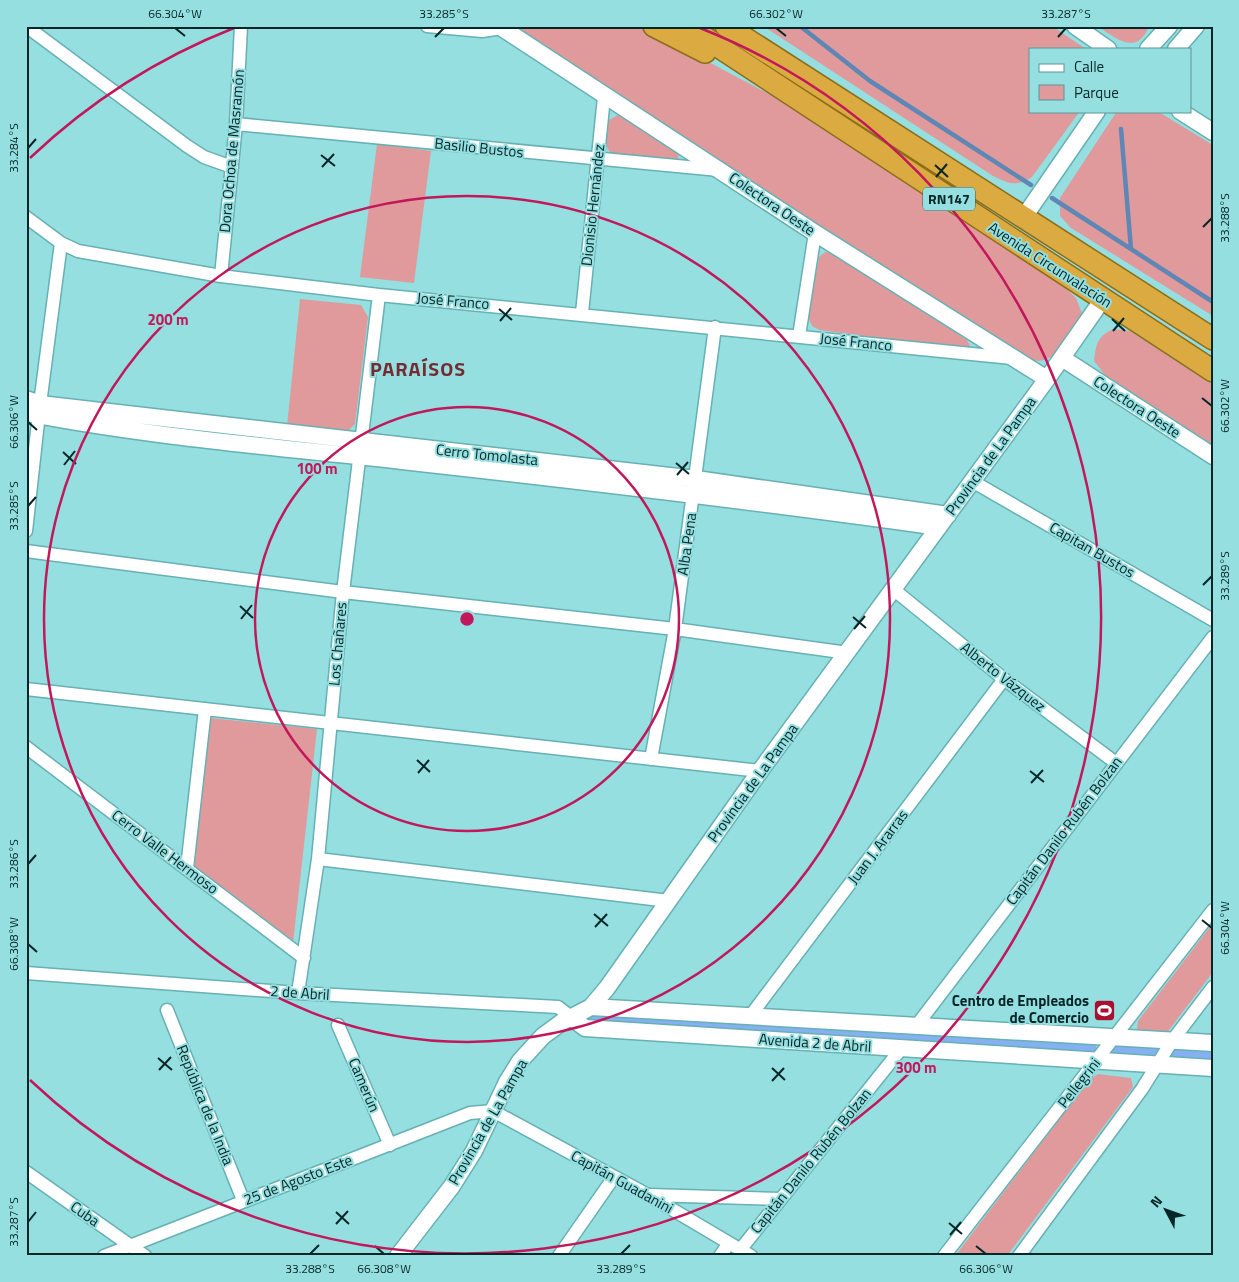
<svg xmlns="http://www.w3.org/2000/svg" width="1239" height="1282" font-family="'Titillium Web',sans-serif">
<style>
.green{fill:#e09a9b}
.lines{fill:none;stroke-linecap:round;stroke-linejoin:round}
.stream{stroke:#5f87b5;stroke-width:4.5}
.canal{stroke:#85b0f2;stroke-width:15}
.minor-casing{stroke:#67b0b3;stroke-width:15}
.tertiary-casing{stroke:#67b0b3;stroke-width:19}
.trunk-casing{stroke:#8b6e19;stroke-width:24}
.minor{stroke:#fff;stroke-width:12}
.tertiary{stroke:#fff;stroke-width:16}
.trunk{stroke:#dbaa40;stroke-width:21}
.ticks{fill:none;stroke:#062627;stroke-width:2}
.ring{fill:none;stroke:#c2185b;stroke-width:2.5}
.labels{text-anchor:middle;stroke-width:4;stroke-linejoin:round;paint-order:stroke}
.shield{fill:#95dfe1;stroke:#315e5f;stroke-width:1}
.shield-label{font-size:14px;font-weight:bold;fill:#062627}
.street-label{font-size:15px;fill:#062627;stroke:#95dfe1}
.poi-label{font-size:15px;font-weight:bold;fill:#062627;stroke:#95dfe1;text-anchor:end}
.district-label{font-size:20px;font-weight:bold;letter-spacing:1px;fill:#732c31;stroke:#95dfe1}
.centre{fill:#c2185b;stroke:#95dfe1;stroke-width:2.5}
.ring-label{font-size:15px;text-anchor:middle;font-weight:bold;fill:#c2185b;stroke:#95dfe1;stroke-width:4;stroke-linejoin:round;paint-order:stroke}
.neatline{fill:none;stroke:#062627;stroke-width:2}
.ticks-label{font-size:12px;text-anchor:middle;fill:#062627}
</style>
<rect width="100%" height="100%" fill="#95dfe1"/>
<!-- green -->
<path class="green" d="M509 26H641L782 101 1059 282 1076 298 1084 319C1073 334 1055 366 1032 360 1026 359 1019 355 1014 352Z
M763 26H1052L1086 49H1030V111H1080L1032 177C1015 187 1010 184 993 176Z
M1097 26H1149C1137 57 1116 38 1097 26Z
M1117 111H1157L1213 145V316L1071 228 1060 216V198Z
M618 115 624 116 679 154 677 161 616 155 610 152 605 144 609 120Z
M377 144 431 151 414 283 360 277Z
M825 252 832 253 967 340 970 346 966 350 820 330 812 326 808 317 819 257Z
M300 299 361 305 368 317 355 424 347 432 287 426Z
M1113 329 1130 331 1213 385V445L1105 375 1094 361C1096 344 1097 337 1113 329Z
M210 718 317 729 293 943 193 867Z
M1213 923V972L1166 1034 1141 1032 1137 1029 1138 1021Z
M589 1014 1098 1043 1089 1054 588 1025Z
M1120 1044 1158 1047 1150 1058 1112 1055Z
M1179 1048 1213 1050V1059L1173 1057Z
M1098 1074 1131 1078 1133 1087 1007 1256H955L1089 1080Z"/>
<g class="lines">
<!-- stream -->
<path class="stream" d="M800 26 870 81 1031 185
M1121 129 1131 249
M1052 198 1213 302"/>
<!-- canal -->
<path class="canal" d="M587 1017 1089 1049
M1117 1050 1155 1053
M1175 1054 1213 1056"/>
<defs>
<path id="minor" d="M26 26 187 146 204 157 232 167
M427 26 482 31 502 28
M236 124 719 170
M26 217 61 243 78 251 221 276 379 295 1012 358
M221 276 236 124 241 26
M582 313 604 97
M799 336 815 233
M972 481 1213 620
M26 531 40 404 61 243
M26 551 343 592 675 629 848 653
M893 589 1004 679 1116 763
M26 689 760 771
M26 747 304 958
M651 759 675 629 715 327
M318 859 669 901
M187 868 205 709
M26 973 298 993 558 1007 571 1017
M298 993 318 859 343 592 379 295
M167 1010 243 1200
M751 1015 1004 679
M338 1025 390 1145
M917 1025 1213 637
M26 1172 145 1256
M650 1195 780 1199
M740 1250 901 1049
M104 1256 470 1113 493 1111 648 1195 751 1256
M559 1256 614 1177
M720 1256 729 1243
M944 1256 1213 910
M1019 1256 1142 1089 1172 1041 1213 987"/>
<path id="tertiary" d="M499 26 815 233 1047 379
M1075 26 1108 49
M1148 49 1169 26
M1176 49 1196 26
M1180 111 1213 132
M1024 217 1097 111
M1062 358 1213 456
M26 399 40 404 696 479 948 515
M26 413C150 437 277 447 402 461 582 481 761 502 939 527
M591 1007 1213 1043
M571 1017 585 1028 1213 1068
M398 1256 452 1186 474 1151 507 1082 520 1061 543 1036 562 1022 591 1007 607 988 760 771 1047 379 1103 299"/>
<path id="trunk" d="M654 26 705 52
M687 26 1213 371
M726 26 1213 339"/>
</defs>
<!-- minor casing -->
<use href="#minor" class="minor-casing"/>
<!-- tertiary casing -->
<use href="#tertiary" class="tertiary-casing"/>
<!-- trunk casing -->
<use href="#trunk" class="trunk-casing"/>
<!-- minor -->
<use href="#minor" class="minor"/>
<!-- tertiary -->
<use href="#tertiary" class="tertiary"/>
<!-- trunk -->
<use href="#trunk" class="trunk"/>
</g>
<!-- ticks -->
<path class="ticks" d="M175 28 185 36M776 28 786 36M435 37 444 28M1058 37 1066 28M28 148 36 139M321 155 335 166M935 165 948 177M322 167 334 154M936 177 947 164M1203 227 1212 218M499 309 512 320M1112 319 1125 331M500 321 511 308M1113 331 1124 318M1202 398 1212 406M28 422 37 430M63 452 76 464M676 463 689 474M64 465 75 451M677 475 688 462M28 506 36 497M1203 585 1212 576M240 606 253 618M853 617 866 628M241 619 252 605M854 629 865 616M417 760 430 772M1030 771 1044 782M418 773 429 760M1031 783 1043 770M28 864 36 855M594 914 608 926M1202 920 1212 928M595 927 607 914M28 944 37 952M158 1058 172 1070M772 1068 785 1080M159 1070 171 1057M772 1081 784 1068M336 1212 349 1224M28 1222 36 1212M949 1223 962 1234M336 1224 348 1211M950 1235 961 1222M375 1246 384 1254M976 1246 986 1254M310 1254 319 1245M621 1254 630 1245"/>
<!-- distance rings -->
<g class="ring">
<circle cx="467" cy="619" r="212"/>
<circle cx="467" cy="619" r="423"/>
<path d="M30 158A635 635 0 0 1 234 28M700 28A635 635 0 1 1 30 1080"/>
</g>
<!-- icons -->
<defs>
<symbol id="stadium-square" viewBox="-11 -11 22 22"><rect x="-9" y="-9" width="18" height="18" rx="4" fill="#a81030" stroke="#95dfe1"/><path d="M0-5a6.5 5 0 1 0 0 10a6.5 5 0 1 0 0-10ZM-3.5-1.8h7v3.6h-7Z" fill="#fff"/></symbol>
</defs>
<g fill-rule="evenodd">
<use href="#stadium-square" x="1092" y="998" width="25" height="25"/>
</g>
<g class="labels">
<!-- shield labels -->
<rect class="shield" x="923" y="187.5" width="52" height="23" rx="4"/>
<g class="shield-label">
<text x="949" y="204">RN147</text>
</g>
<!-- street labels -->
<g class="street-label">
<text transform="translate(479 148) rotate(6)" y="5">Basilio Bustos</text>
<text transform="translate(232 151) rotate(-85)" y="5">Dora Ochoa de Masramón</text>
<text transform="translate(772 204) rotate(34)" y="5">Colectora Oeste</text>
<text transform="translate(593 205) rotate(-84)" y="5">Dionisio Hernández</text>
<text transform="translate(1050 265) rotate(33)" y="5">Avenida Circunvalación</text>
<text transform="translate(453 301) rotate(5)" y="5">José Franco</text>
<text transform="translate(856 342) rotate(6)" y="5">José Franco</text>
<text transform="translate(1137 407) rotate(33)" y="5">Colectora Oeste</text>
<text transform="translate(487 455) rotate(6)" y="5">Cerro Tomolasta</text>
<text transform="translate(991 456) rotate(-54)" y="5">Provincia de La Pampa</text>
<text transform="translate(687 544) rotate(-82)" y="5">Alba Pena</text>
<text transform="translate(1092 550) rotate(30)" y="5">Capitan Bustos</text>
<text transform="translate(338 644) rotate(-85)" y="5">Los Chañares</text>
<text transform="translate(1003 677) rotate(38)" y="5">Alberto Vázquez</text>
<text transform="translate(753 783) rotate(-54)" y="5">Provincia de La Pampa</text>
<text transform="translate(1064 831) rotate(-53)" y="5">Capitán Danilo Rubén Bolzan</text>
<text transform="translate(878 847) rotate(-53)" y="5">Juan J. Ararras</text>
<text transform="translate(165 852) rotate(37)" y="5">Cerro Valle Hermoso</text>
<text transform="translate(300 993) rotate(4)" y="5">2 de Abril</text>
<text transform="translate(815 1043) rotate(4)" y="5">Avenida 2 de Abril</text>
<text transform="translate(1079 1083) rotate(-52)" y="5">Pellegrini</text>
<text transform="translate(364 1085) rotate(67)" y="5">Camerún</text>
<text transform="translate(205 1105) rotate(68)" y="5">República de la India</text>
<text transform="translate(488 1122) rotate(-60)" y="5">Provincia de La Pampa</text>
<text transform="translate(811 1161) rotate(-51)" y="5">Capitán Danilo Rubén Bolzan</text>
<text transform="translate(298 1180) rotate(-21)" y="5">25 de Agosto Este</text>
<text transform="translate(622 1182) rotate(29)" y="5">Capitán Guadanini</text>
<text transform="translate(85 1214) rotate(35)" y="5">Cuba</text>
</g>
<!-- poi labels -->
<g class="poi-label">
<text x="1089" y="1006">Centro de Empleados<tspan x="1089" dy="17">de Comercio</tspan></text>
</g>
<!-- district labels -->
<g class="district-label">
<text x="418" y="376">PARAÍSOS</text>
</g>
</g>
<circle cx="467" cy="619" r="8" class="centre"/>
<g class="ring-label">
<text x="168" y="325">200 m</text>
<text x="317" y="474">100 m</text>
<text x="916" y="1073">300 m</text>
</g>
<!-- border -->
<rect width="1239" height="1282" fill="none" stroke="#95dfe1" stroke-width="55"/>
<!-- legend -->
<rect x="1029" y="48" width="162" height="65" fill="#95dfe1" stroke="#5c9597"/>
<rect x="1039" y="64" width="25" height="8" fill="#ffffff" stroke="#5c9597"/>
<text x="1074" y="72" font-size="15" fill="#062627">Calle</text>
<rect x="1039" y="85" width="25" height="15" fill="#e09a9b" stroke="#5c9597"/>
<text x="1074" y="98" font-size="15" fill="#062627">Parque</text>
<!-- north arrow -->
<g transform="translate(1166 1210) rotate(311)" stroke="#95dfe1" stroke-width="4" paint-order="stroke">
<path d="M0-4L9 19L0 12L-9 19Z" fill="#062627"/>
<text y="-8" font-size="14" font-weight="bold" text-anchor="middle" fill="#062627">N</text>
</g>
<rect x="28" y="28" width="1184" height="1226" class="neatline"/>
<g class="ticks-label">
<text x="175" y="18">66.304°W</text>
<text x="444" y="18">33.285°S</text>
<text x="776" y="18">66.302°W</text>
<text x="1066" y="18">33.287°S</text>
<text transform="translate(14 148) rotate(-90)" y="4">33.284°S</text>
<text transform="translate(1225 218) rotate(-90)" y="4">33.288°S</text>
<text transform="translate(1225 406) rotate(-90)" y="4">66.302°W</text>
<text transform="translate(14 422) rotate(-90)" y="4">66.306°W</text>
<text transform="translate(14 506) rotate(-90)" y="4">33.285°S</text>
<text transform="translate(1225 576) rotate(-90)" y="4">33.289°S</text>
<text transform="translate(14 864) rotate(-90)" y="4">33.286°S</text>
<text transform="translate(1225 928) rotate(-90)" y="4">66.304°W</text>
<text transform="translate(14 944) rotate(-90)" y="4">66.308°W</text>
<text transform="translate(14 1222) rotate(-90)" y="4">33.287°S</text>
<text x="310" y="1273">33.288°S</text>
<text x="384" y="1273">66.308°W</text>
<text x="621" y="1273">33.289°S</text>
<text x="986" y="1273">66.306°W</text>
</g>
</svg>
